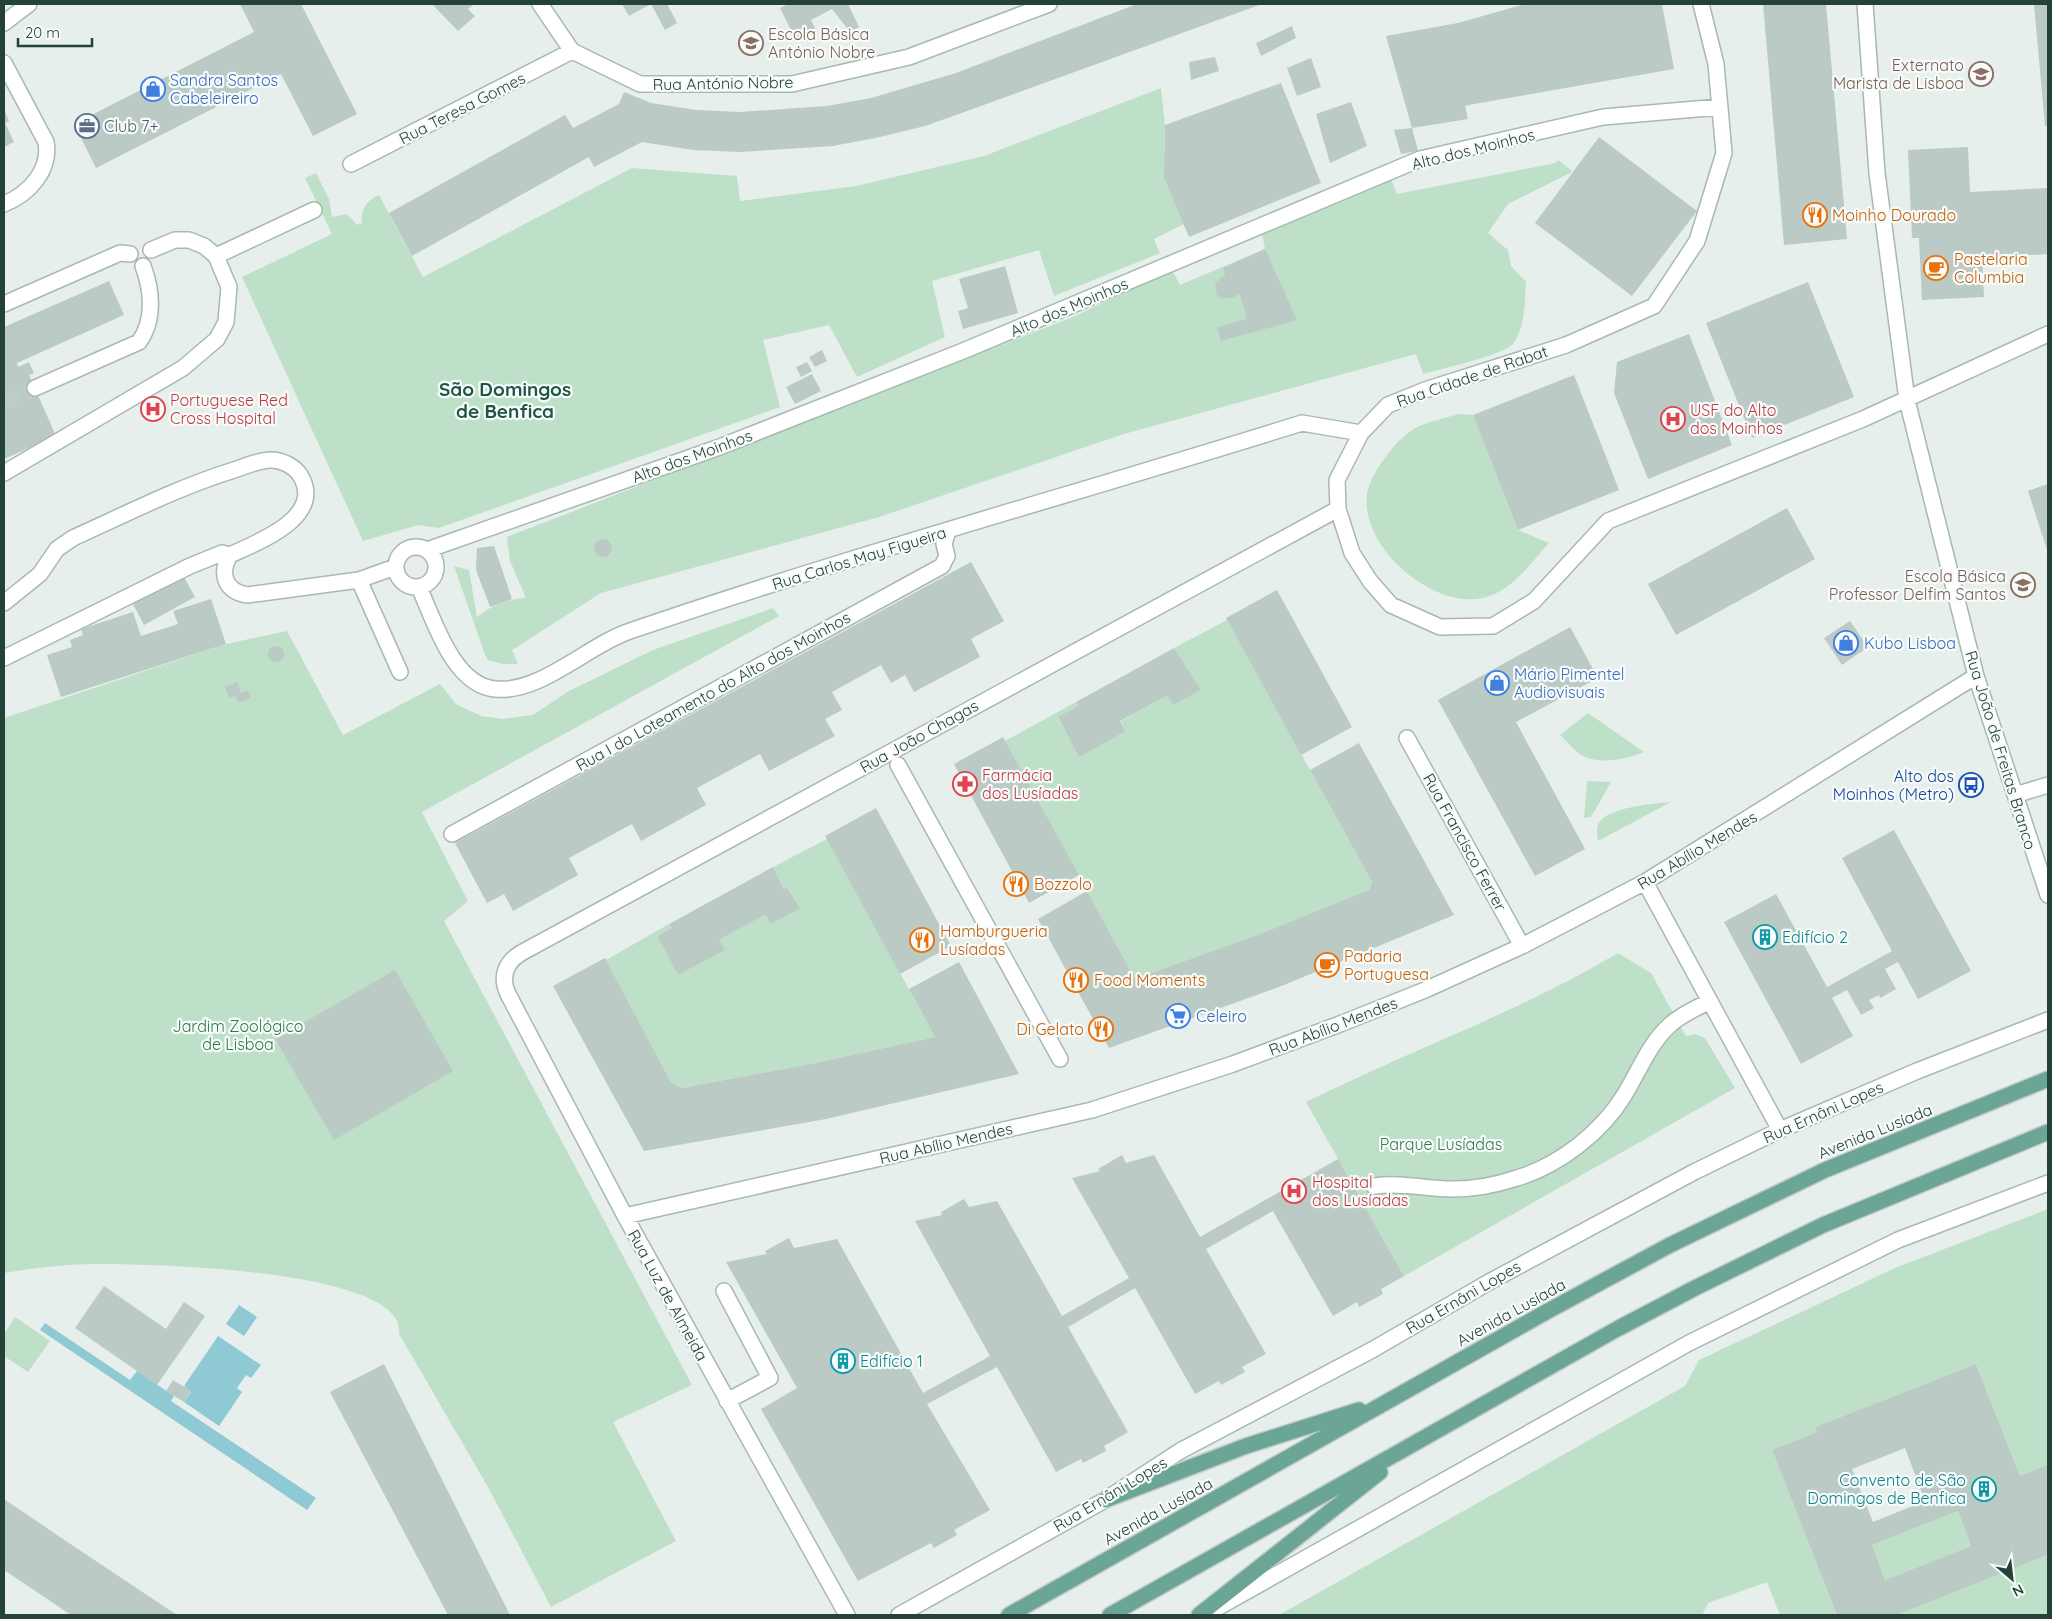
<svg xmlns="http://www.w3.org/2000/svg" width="2052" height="1619" font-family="Quicksand,sans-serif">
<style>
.green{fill:#bfe0c8}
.water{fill:#8ec9d4}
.building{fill:#bbcac4;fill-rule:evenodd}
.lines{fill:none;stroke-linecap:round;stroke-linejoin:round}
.minor-tunnel{stroke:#bfccc8;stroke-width:15;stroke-dasharray:15 8;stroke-linecap:butt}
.minor-casing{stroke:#a8b8b2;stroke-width:18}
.major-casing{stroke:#c2cac8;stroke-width:18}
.minor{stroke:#fff;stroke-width:15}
.major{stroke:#6aa596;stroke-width:15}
.labels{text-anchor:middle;stroke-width:4.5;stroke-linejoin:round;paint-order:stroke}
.education-label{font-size:16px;fill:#785e54;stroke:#f7fbf9;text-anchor:end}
.shop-label{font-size:16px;fill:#366cbe;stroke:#f7fbf9;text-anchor:start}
.street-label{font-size:16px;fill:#24423a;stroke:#f7fbf9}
.service-label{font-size:16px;fill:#4e5e75;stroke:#f7fbf9;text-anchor:start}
.food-label{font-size:16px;fill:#c56008;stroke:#f7fbf9;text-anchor:start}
.health-label{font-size:16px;fill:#be3a42;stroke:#f7fbf9;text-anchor:start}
.transit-label{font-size:16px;fill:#164399;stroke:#f7fbf9;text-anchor:end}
.culture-label{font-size:16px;fill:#0d838f;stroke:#f7fbf9;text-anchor:start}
.park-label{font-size:16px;fill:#2d7a4b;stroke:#f7fbf9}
.quarter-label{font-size:19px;font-weight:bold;fill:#1f5548;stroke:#f7fbf9}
</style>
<rect width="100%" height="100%" fill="#e6efeb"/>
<!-- green -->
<path class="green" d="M1161 88 1165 125 1164 178 1184 224 1154 239 1160 253 1054 296 1039 250 932 281 945 337 857 377 829 325 763 340 780 407 439 528 418 525 363 541 242 277 332 234 305 178 316 173 329 199 332 217 346 214 353 220 357 225 362 223C360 210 367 200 379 195L423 277 632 168 737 176 740 201 856 186 984 156Z
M1558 160 1572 171 1570 173 1508 204 1488 233 1508 250 1511 266 1526 282C1525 301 1525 326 1514 343 1505 355 1440 369 1423 374L1416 354 1124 434 879 517 601 593 512 650 518 664H503L488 660 484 652 454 566 469 570 477 617C492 605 506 599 526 598L510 561 507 537 1073 317 1172 270 1180 285 1265 249 1261 228 1391 179 1397 194 1556 163Z
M1459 414 1473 415 1518 530 1549 543C1532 562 1510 593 1483 598 1432 609 1360 547 1367 494 1369 480 1380 464 1388 454 1395 444 1408 431 1419 426 1431 421 1446 418 1459 414Z
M773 608 779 616 422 812 468 901 444 921 692 1385 613 1422 676 1541 551 1607 488 1487 399 1334C408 1268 142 1264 98 1264 67 1264 34 1268 4 1273V718L226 644 287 631 343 735 440 684 456 704 481 716 503 719 533 715 569 691 653 650Z
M1227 620 1372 882 1369 890C1293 924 1214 953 1135 979L1005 741 1076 702 1078 706 1058 718 1079 756 1126 731 1121 721 1167 696 1173 705 1200 690 1174 648Z
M1588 713 1644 752C1627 759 1602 765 1583 756 1575 752 1567 741 1560 735Z
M1587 781 1611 782 1591 817 1584 818Z
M1671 802 1598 841C1597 833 1595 825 1602 819 1616 807 1654 803 1671 802Z
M827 839 935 1037 815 1063 682 1088 671 1082 606 960 669 924 672 928 657 936 678 975 724 950 719 940 765 915 771 924 798 910 788 887 784 889 773 867Z
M1618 953 1651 973 1686 1036 1696 1034 1705 1038 1735 1088 1404 1276 1306 1102C1409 1051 1519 1012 1618 953Z
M2048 1209V1465L2020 1476 1976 1364 1815 1427 1817 1432 1772 1450 1837 1615H1780L1767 1582 1708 1603 1702 1615H1279L1685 1386 1699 1360 1895 1268Z
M15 1317 50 1341 28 1372 4 1356V1334Z
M1958 1511 1971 1546 1885 1580 1872 1545Z
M2048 1555V1615H1897Z"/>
<!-- water -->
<path class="water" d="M239 1305 257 1317 244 1336 226 1324Z
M45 1323 130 1380 137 1371 174 1396 171 1401 316 1498 307 1510 40 1330Z
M218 1336 261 1365 251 1378 246 1375 237 1388 242 1392 219 1426 184 1402 191 1392 184 1386Z"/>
<!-- building -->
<path class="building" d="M240 4H301L357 114 313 136 281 74 96 168 74 124 254 32Z
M432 4H474L468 9 475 16 458 31Z
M622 4H667L677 23 665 30 651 4 629 16Z
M788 4H848L859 27 850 32 832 9 811 20 817 32 797 42 780 8Z
M1137 4H1262L970 110 925 126 880 137 833 146 740 152 693 150 642 142 594 167 589 157 412 256 389 213 565 115 573 128 619 104 624 92 651 103 696 110 740 112 827 106 871 98 956 73Z
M1525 4H1662L1674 69 1474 104 1465 106 1468 119 1412 128 1386 36 1458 23Z
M1763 4H1826L1847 239 1784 245Z
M2034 4H2048V126H2045Z
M1292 26 1296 38 1261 56 1256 43Z
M1215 57 1219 71 1191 80 1189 62Z
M1311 58 1321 87 1297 96 1287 68Z
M1281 83 1321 183 1189 237 1164 178 1165 125Z
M1351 102 1367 146 1330 163 1316 114Z
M4 109 9 121 5 123 14 142 4 147Z
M1412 128 1418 151 1401 154 1394 130Z
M1599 137 1697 211 1632 296 1535 223Z
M1968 147 1970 192 2048 188V254L1982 258 1984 297 1922 300 1919 238H1912L1908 150Z
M1265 249 1297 320 1221 341 1217 327 1247 319 1239 292 1235 297 1223 299 1217 296 1215 283 1225 275 1223 268Z
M1005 266 1018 313 963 329 958 311 968 308 959 279Z
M109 281 124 315 17 363 18 367 29 362 34 373 29 375 56 436 4 459V327Z
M1808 282 1854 397 1752 438 1706 323Z
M1689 334 1732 445 1648 479 1614 393 1617 362Z
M822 350 827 361 815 367 809 357Z
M807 362 812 371 801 377 796 367Z
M812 374 821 391 795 404 786 387Z
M1574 375 1619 490 1518 530 1473 415Z
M2048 484V553L2028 491Z
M1787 508 1815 559 1676 635 1648 584Z
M594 548a9 9 0 1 1 18 0a9 9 0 1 1-18 0Z
M494 546 512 599 490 607 476 570 477 548Z
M971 562 1004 621 971 639 980 657 914 692 905 675 891 683 881 665 832 692 842 710 825 719 835 736 769 771 760 754 697 788 706 805 641 841 632 824 569 858 578 875 513 911 504 894 487 903 455 843Z
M184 577 195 597 144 625 133 604Z
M1277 590 1352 727 1301 755 1226 618Z
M211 599 226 644 61 697 47 655 72 647 70 640 83 635 81 629 133 612 141 636 178 624 173 611Z
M1850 621 1868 647 1842 665 1824 638Z
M1570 627 1598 678 1516 722 1585 849 1535 876 1438 700Z
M268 654a8 8 0 1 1 16 0a8 8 0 1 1-16 0Z
M1174 648 1201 690 1173 705 1167 696 1120 721 1126 731 1079 757 1058 717 1078 706 1076 702Z
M237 682 241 693 248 690 251 698 238 703 235 695 229 698 225 687Z
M1003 737 1079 875 1029 903 954 764Z
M1359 743 1454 915 1279 987 1109 1048 1038 919 1087 891 1135 979 1258 935 1369 890 1372 882 1310 770Z
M876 808 951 946 900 974 825 836Z
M1894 830 1971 971 1918 999 1898 962 1885 969 1896 989 1880 998 1879 995 1869 1000 1874 1008 1861 1015 1847 990 1832 998 1853 1036 1801 1064 1724 922 1776 894 1827 987 1892 951 1842 858Z
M773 867 784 889 787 887 800 909 771 924 765 915 719 940 725 950 678 975 657 936 672 928 669 924Z
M605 958 671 1082 682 1088 815 1063 935 1037 909 989 959 962 1019 1074 826 1119 644 1151 553 986Z
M395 970 453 1071 334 1140 275 1039Z
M1122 1155 1126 1163 1154 1155 1200 1237 1338 1159 1404 1276 1381 1289 1383 1294 1359 1307 1357 1302 1333 1316 1273 1211 1206 1249 1266 1354 1242 1367 1245 1372 1221 1385 1219 1381 1195 1394 1135 1288 1068 1327 1128 1432 1104 1446 1106 1451 1083 1463 1081 1459 1056 1472 997 1367 927 1404 990 1510 954 1530 957 1535 934 1548 931 1543 858 1581 761 1409 797 1388 726 1262 767 1254 765 1251 789 1238 794 1248 837 1239 923 1393 990 1356 915 1221 942 1215 941 1212 964 1199 969 1207 997 1201 1062 1316 1129 1278 1072 1178 1100 1171 1098 1169Z
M104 1286 166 1329 184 1302 205 1316 157 1385 75 1328Z
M384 1364 510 1615H448L330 1392Z
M1976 1364 2020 1476 2048 1465V1555L1897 1615H1837L1772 1450 1817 1432 1815 1427ZM1905 1448 1925 1501 1873 1522 1852 1469ZM1958 1511 1971 1546 1885 1580 1872 1545Z
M173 1380 191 1391 184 1402 166 1391Z
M4 1499 57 1535 177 1615H71L4 1570Z"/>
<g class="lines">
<!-- minor-tunnel -->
<path class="minor-tunnel" d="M4 402 35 388"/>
<defs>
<path id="minor" d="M540 4 572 51 640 84H792L909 57 1049 4
M1701 4 1716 64 1724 153 1697 241 1654 306 1566 345 1425 390 1388 405 1361 433 1337 480 1338 509 1352 553 1370 581 1391 605 1440 627 1493 626 1534 601 1608 521 1863 419 2048 334
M1865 4 1877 173 1907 400 1976 676 2048 895
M4 23 29 4
M4 63 46 142C51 170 29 194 4 204
M351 164 572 51
M216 256 314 210
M4 304 120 253 130 254
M35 388 139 342C155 320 152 290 143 266
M4 473 183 368 217 339 226 322 229 287 216 256 204 246 189 240H175L151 250
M396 567a20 20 0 1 1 40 0a20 20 0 1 1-40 0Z
M427 550 717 448 963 351 1420 159 1603 117 1720 107
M230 555C219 574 225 591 247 595L359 580 395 567
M359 580 400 672
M419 587C434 620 453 685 495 689 540 694 588 645 630 631 852 555 1078 493 1302 423L1361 433
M4 603 40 574 57 549 73 538C126 514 179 487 234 470 246 466 259 460 271 460 282 460 294 466 300 475 326 517 258 542 230 555L222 553 190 566 4 658
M1407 738 1522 946
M898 765 1060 1059
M2015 795 2048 785
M452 834 942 566 947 556 944 544 948 531
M1645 882 1780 1130
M1374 1186C1402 1182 1426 1189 1453 1189 1475 1189 1496 1185 1517 1178 1560 1165 1602 1132 1625 1094 1639 1071 1650 1042 1671 1024 1682 1014 1697 1008 1710 1001
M625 1216 1092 1110 1233 1064 1340 1024 1425 990 1522 946 1645 882 1976 676
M724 1291 770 1378 727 1401
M1208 1613 1689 1343 1898 1240 2048 1183
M847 1615 625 1216 508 994C500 977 505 963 521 953L1338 509
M899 1615 1105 1500 1180 1451 1372 1350 1489 1282 1694 1172 1780 1130 1917 1071 2048 1020"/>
<path id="major" d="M1105 1500 1246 1446 1359 1410
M1009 1615 1546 1312 1670 1245 1825 1170 2048 1079
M1110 1615 1617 1329 1695 1288 1823 1225 2048 1132
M1199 1615 1380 1472"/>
</defs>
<!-- minor casing -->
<use href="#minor" class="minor-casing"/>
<!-- major casing -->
<use href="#major" class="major-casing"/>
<!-- minor -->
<use href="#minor" class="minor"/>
<!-- major -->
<use href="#major" class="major"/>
</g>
<!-- icons -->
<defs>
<symbol id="school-ring" viewBox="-11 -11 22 22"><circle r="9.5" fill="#f7fbf9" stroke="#8d6e63" stroke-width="1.5"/><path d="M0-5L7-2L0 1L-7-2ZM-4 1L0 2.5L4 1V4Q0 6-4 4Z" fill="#8d6e63"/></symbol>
<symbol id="shop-ring" viewBox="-11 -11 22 22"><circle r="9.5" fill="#f7fbf9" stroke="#3f7fe0" stroke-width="1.5"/><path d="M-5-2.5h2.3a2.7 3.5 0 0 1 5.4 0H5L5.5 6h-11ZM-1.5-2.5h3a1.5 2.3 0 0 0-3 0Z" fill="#3f7fe0"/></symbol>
<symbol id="office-ring" viewBox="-11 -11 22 22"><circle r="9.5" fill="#f7fbf9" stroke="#5c6f8a" stroke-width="1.5"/><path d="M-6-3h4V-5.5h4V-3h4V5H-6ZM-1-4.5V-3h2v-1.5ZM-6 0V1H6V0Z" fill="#5c6f8a"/></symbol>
<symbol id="restaurant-ring" viewBox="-11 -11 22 22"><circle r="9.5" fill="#f7fbf9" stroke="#e8710a" stroke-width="1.5"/><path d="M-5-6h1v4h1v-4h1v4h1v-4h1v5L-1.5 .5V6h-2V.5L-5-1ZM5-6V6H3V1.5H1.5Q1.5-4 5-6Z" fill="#e8710a"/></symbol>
<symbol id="cafe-ring" viewBox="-11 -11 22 22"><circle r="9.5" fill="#f7fbf9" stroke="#e8710a" stroke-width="1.5"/><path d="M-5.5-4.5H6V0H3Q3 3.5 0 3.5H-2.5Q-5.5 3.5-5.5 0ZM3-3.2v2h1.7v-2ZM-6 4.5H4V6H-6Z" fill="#e8710a"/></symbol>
<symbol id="hospital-ring" viewBox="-11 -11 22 22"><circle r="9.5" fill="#f7fbf9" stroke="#e0444e" stroke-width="1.5"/><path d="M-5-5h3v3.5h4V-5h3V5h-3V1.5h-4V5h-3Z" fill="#e0444e"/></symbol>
<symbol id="pharmacy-ring" viewBox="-11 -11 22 22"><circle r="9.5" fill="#f7fbf9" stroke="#e0444e" stroke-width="1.5"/><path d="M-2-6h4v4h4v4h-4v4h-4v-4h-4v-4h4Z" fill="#e0444e"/></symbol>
<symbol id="bus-ring" viewBox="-11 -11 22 22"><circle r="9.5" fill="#f7fbf9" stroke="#1a4fb4" stroke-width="1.5"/><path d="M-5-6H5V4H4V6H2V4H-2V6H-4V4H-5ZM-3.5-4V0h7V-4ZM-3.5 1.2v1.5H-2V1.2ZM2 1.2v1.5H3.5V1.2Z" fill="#1a4fb4"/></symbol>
<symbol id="building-ring" viewBox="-11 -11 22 22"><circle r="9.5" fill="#f7fbf9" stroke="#0f9aa8" stroke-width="1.5"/><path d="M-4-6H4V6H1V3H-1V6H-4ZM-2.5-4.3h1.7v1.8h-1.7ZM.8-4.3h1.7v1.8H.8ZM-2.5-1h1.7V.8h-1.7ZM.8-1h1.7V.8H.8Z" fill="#0f9aa8"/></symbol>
<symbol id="supermarket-ring" viewBox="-11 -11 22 22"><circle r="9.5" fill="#f7fbf9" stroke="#3f7fe0" stroke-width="1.5"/><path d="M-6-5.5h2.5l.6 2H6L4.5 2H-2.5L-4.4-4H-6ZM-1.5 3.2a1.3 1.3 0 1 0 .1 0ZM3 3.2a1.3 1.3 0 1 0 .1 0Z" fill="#3f7fe0"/></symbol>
</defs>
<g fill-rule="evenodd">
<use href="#school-ring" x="737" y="29" width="28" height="28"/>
<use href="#school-ring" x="1967" y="60" width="28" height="28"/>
<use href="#shop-ring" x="139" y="75" width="28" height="28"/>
<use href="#office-ring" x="73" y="112" width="28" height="28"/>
<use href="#restaurant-ring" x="1801" y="201" width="28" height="28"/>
<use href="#cafe-ring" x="1922" y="254" width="28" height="28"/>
<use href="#hospital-ring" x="139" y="395" width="28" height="28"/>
<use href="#hospital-ring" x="1659" y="405" width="28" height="28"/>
<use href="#school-ring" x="2009" y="571" width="28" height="28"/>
<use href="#shop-ring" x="1832" y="629" width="28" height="28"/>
<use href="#shop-ring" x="1483" y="669" width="28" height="28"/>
<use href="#pharmacy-ring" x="951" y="770" width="28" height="28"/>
<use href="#bus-ring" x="1957" y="771" width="28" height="28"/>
<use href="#restaurant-ring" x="1002" y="870" width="28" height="28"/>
<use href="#building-ring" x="1751" y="923" width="28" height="28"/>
<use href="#restaurant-ring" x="908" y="926" width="28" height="28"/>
<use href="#cafe-ring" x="1313" y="951" width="28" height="28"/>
<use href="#restaurant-ring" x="1062" y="966" width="28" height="28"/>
<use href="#supermarket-ring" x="1164" y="1002" width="28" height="28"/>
<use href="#restaurant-ring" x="1087" y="1015" width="28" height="28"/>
<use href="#hospital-ring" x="1280" y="1177" width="28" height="28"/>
<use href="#building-ring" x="829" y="1347" width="28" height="28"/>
<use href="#building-ring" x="1970" y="1475" width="28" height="28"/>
</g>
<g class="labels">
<!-- education labels -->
<g class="education-label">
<text x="768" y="40" text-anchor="start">Escola Básica<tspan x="768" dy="18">António Nobre</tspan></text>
<text x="1964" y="71">Externato<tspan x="1964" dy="18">Marista de Lisboa</tspan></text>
<text x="2006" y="582">Escola Básica<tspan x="2006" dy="18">Professor Delfim Santos</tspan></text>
</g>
<!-- shop labels -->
<g class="shop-label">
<text x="170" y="86">Sandra Santos<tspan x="170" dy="18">Cabeleireiro</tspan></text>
<text x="1864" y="649">Kubo Lisboa</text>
<text x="1514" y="680">Mário Pimentel<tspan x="1514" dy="18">Audiovisuais</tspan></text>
<text x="1196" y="1022">Celeiro</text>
</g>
<!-- street labels -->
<g class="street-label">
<text transform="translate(723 83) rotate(-1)" y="6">Rua António Nobre</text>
<text transform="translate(462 108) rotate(-27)" y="6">Rua Teresa Gomes</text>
<text transform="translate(1473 149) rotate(-14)" y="6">Alto dos Moinhos</text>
<text transform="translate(1069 307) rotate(-23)" y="6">Alto dos Moinhos</text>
<text transform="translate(1472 376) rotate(-19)" y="6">Rua Cidade de Rabat</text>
<text transform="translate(692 456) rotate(-20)" y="6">Alto dos Moinhos</text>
<text transform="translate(859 558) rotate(-17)" y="6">Rua Carlos May Figueira</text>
<text transform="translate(713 691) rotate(-29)" y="6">Rua I do Loteamento do Alto dos Moinhos</text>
<text transform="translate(919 736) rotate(-29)" y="6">Rua João Chagas</text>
<text transform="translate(2001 750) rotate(73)" y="6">Rua João de Freitas Branco</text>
<text transform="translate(1465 842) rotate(61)" y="6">Rua Francisco Ferrer</text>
<text transform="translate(1697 850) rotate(-31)" y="6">Rua Abílio Mendes</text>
<text transform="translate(1333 1026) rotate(-21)" y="6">Rua Abílio Mendes</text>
<text transform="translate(1823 1112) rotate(-24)" y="6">Rua Ernâni Lopes</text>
<text transform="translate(1875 1131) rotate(-22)" y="6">Avenida Lusíada</text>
<text transform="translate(946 1143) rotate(-13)" y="6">Rua Abílio Mendes</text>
<text transform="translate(668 1295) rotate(61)" y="6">Rua Luz de Almeida</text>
<text transform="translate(1463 1297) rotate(-30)" y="6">Rua Ernâni Lopes</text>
<text transform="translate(1511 1312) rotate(-29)" y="6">Avenida Lusíada</text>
<text transform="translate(1110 1494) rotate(-31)" y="6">Rua Ernâni Lopes</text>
<text transform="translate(1158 1511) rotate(-29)" y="6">Avenida Lusíada</text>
</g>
<!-- service labels -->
<g class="service-label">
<text x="104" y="132">Club 7+</text>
</g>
<!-- food labels -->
<g class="food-label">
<text x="1832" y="221">Moinho Dourado</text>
<text x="1954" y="265">Pastelaria<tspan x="1954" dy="18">Columbia</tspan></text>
<text x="1034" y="890">Bozzolo</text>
<text x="940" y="937">Hamburgueria<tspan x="940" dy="18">Lusíadas</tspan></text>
<text x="1344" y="962">Padaria<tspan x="1344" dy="18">Portuguesa</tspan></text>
<text x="1094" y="986">Food Moments</text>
<text x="1084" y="1035" text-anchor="end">Di Gelato</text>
</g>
<!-- health labels -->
<g class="health-label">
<text x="170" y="406">Portuguese Red<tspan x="170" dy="18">Cross Hospital</tspan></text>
<text x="1690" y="416">USF do Alto<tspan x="1690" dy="18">dos Moinhos</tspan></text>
<text x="982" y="781">Farmácia<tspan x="982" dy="18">dos Lusíadas</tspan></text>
<text x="1312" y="1188">Hospital<tspan x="1312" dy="18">dos Lusíadas</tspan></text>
</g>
<!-- transit labels -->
<g class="transit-label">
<text x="1954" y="782">Alto dos<tspan x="1954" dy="18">Moinhos (Metro)</tspan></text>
</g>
<!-- culture labels -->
<g class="culture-label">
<text x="1782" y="943">Edifício 2</text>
<text x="860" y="1367">Edifício 1</text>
<text x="1966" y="1486" text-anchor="end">Convento de São<tspan x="1966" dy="18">Domingos de Benfica</tspan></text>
</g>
<!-- park labels -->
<g class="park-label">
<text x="238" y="1032">Jardim Zoológico<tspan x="238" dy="18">de Lisboa</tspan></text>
<text x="1441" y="1150">Parque Lusíadas</text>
</g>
<!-- quarter labels -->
<g class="quarter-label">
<text x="505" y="396">São Domingos<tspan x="505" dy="22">de Benfica</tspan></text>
</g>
</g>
<!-- border -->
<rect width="2052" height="1619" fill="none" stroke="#24423a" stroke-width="10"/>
<!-- north arrow -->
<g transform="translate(2012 1579) rotate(152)" stroke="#f7fbf9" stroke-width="4" paint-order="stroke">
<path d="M0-4L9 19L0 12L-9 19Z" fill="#24423a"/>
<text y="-8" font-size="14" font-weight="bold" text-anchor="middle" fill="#24423a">N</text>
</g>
<!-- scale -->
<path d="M18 38v8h74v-8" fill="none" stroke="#24423a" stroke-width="2.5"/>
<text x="25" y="38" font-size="15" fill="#24423a" stroke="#f7fbf9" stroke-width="4" paint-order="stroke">20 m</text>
</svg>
